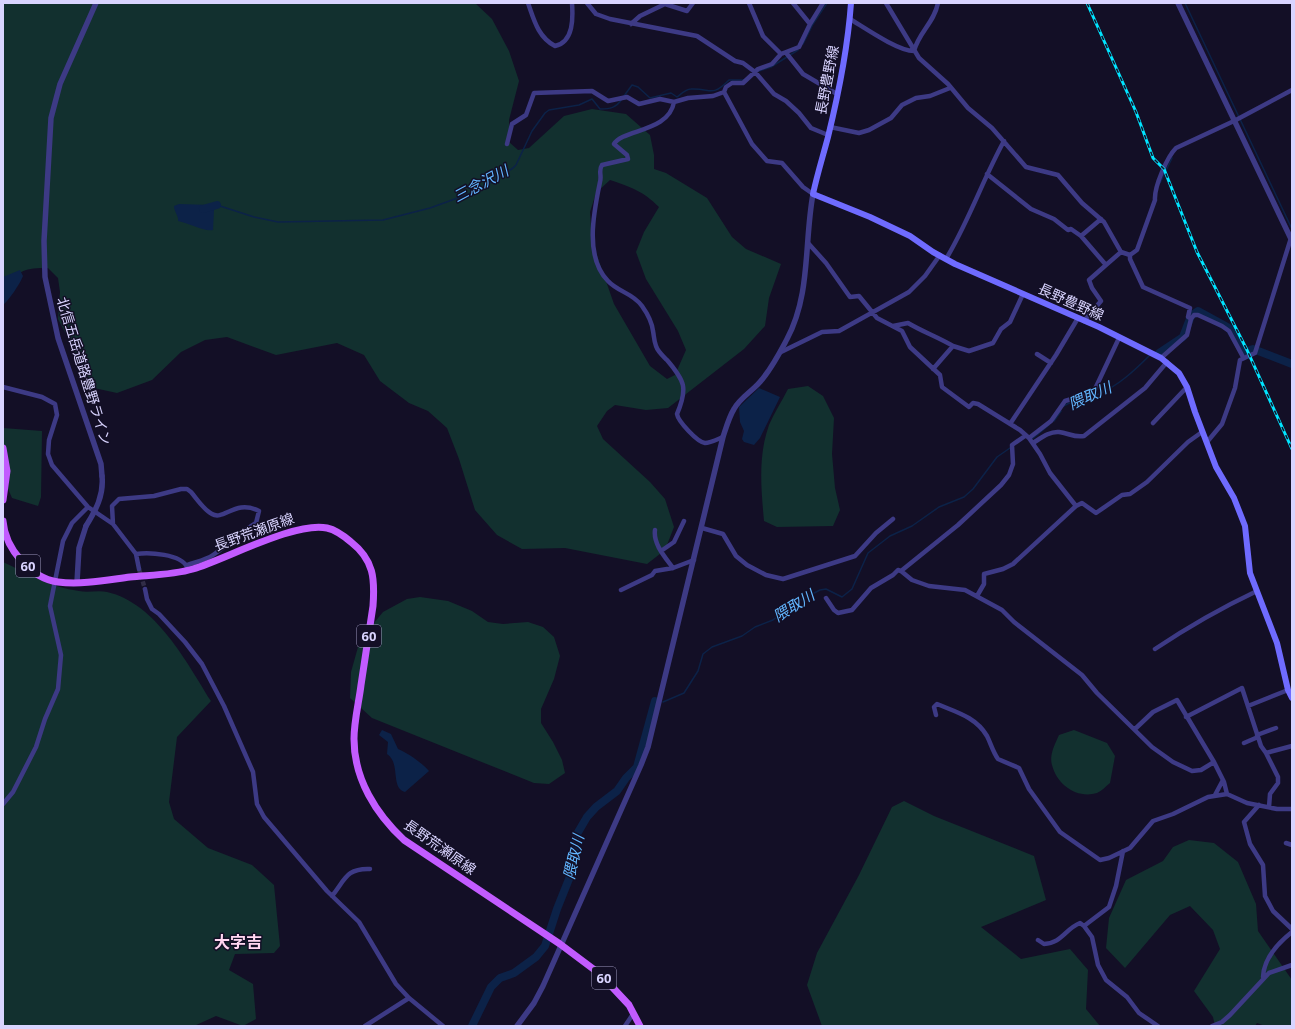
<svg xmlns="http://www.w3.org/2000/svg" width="1295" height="1029" font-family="'Open Sans','Noto Sans JP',sans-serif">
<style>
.green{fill:#12302f;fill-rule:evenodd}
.water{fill:#0c2248}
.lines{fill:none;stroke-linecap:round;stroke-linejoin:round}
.stream{stroke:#0c2248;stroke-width:1.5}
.river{stroke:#0c2248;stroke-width:8}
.minor-tunnel{stroke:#312d47;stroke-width:4.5;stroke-dasharray:4.5 2;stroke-linecap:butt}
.minor{stroke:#3d3a85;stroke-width:4.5}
.tertiary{stroke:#3d3a85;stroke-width:5.5}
.secondary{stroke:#6f6bff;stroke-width:6}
.primary{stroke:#c25bff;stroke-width:7}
.rail-casing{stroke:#00e5ff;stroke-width:3}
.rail{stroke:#130f26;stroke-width:1.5;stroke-dasharray:4.5;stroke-linecap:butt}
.tertiary-bridge{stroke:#3d3a85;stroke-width:5.5}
.labels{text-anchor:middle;stroke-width:3;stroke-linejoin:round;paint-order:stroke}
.shield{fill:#130f26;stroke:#9e99be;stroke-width:1}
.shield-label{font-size:13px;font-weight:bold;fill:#d9d4ff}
.street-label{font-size:14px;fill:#d9d4ff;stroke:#130f26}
.water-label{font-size:15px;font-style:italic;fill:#62b6ff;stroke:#130f26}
.quarter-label{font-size:16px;font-weight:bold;fill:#ffd6f0;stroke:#130f26}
</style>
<rect width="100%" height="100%" fill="#130f26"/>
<!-- green -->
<path class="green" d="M3 3H475L492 19 509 51 519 81 509 120V142L518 150 529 148 564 116 592 109 626 114 650 135 654 155V169L666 173 707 198 732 237 746 249 781 264 769 298 765 326 744 349 668 408 646 410 615 405 607 411 597 426 603 439 650 482 665 499 674 527 665 550 647 564 565 548 522 549 497 535 475 510 459 459 447 428 428 411 409 403 380 381 364 355 337 343 276 355 227 337 205 340 181 352 152 380 117 393 94 388 58 319 60 292 58 278 48 268C25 268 19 270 3 288ZM610 180C631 187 643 191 659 207L644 232 636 252 646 279 678 331 686 350 675 375 667 379 650 366 614 304 592 241 590 212 596 193Z
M808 386 823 396 834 418 832 454 835 488 840 510 833 526 777 527 764 521C761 488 758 456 769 425 774 413 782 401 788 389Z
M3 428 42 431 41 497 38 506 12 498 3 477Z
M3 562C27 573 52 588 79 591 88 593 98 590 107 592 156 603 187 663 211 701L177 737 169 802 174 819 208 848 252 865 274 885 280 946 274 953 235 954 229 970 253 984 256 1019 243 1026 216 1016 194 1026H3Z
M420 597 448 601 472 611 488 622 503 624 528 622 543 627 554 637 560 656 554 679 541 709V723L553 742 562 760 565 773 549 784 534 783 372 718 350 698 351 672 360 640 383 612 407 599Z
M1074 730 1107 743 1115 756 1110 783C1106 786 1102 791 1097 793 1077 799 1057 785 1052 765 1049 755 1055 744 1059 735Z
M904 801 934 816 1034 856 1046 900 981 927 1021 959 1070 949 1088 970 1086 1009 1100 1026H822L807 985 817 953 859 875 892 807Z
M1189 840 1214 843 1238 862 1256 904 1258 931 1292 980V1026H1265L1257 1023 1255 1026H1215L1213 1017 1194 991 1220 949 1213 930 1190 906 1170 915 1125 968 1106 948 1109 918 1126 880 1163 861 1173 847Z"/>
<!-- water -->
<path class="water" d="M179 204 212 205 214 210 213 230C204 232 189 223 178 221 179 216 174 212 174 206Z
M20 270 23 276C20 284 9 300 3 305V277Z
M759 388 780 397 760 438 754 445 744 442 742 439 744 431 740 422 739 407Z
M382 730 391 734 398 749C408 753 422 763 429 771L405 792C390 788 401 763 387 754L388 742 379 735Z"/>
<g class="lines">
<!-- stream -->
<path class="stream" d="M1185 3 1292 229
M803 44 813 24 827 3
M759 71 771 67 798 50
M624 96 632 85 638 87 650 98 671 93 677 97C681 94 686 89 691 89 712 88 711 98 729 80H744
M1160 183 1172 158
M217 205 254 217 278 222 383 220 430 208 466 195 481 189 513 168 516 165 532 131 545 113 549 110 579 105 592 99 600 109C610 109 616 108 622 99
M1064 406C1073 399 1088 399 1099 394 1119 385 1134 371 1149 356
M1054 421 1061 411
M1032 439 1049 425
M663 702 684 693 698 671 703 654 712 647 742 636 755 627 773 620 793 604 820 590 826 589 842 597 852 589 868 553 890 536 912 526 939 507 964 497 973 489 997 457 1010 448"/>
<!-- river -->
<path class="river" d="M203 209 217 205
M1159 353 1183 337 1191 316 1198 311 1229 328 1243 352 1253 349 1292 364
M472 1026 491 987 500 978 514 973 536 957 545 946 557 909 573 869 577 834 587 817 596 807 617 791 626 778 637 767 655 701"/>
<!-- minor-tunnel -->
<path class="minor-tunnel" d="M139 569 145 589"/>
<!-- minor -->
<path class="minor" d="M528 3C534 20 538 37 555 46 574 42 573 17 572 3
M587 3 596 14 610 19 697 36 735 61 743 63 755 72 774 94 786 101 799 113 811 128 828 135
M749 3 763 36 781 54
M793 3 810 24
M886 3 919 58 948 84 968 108 992 128 1026 167 1058 175 1082 203 1104 222 1121 252 1130 255 1137 250 1155 200C1154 187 1167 157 1176 148L1234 121 1292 90
M850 19C865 28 898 51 914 51 919 32 934 23 938 3
M631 24 640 16 665 4 687 11 693 3
M787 54 803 74 837 94
M724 92 726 87 732 83H743L758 69 772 64 781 54 799 47 810 24 823 3
M674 102C669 132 623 129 614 144L627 155 628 159 602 165C598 171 602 175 600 182 594 211 584 257 608 281 618 292 633 293 642 306 647 313 652 323 653 331 654 336 654 341 656 346 658 352 663 356 667 360 685 381 688 388 677 414 678 421 697 442 705 443 710 443 718 439 723 437
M830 127 859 133 869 130 891 118 902 105 916 98 930 96 950 88
M507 144 512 124 526 115 534 93 592 91 608 101 627 97 639 104 660 99 674 102 688 98 713 96 724 92 752 144 767 161 782 163 803 187 813 194
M987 174 1031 209 1054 219 1068 230 1071 229 1081 236 1101 219
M1081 236 1106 265 1121 252
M808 243 826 263 850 297 859 296 877 318 902 331 910 347 940 375 942 387 969 407 973 403 978 404 1020 430 1029 438 1040 454 1050 473 1076 506
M1130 255V259L1143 287 1190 308 1188 317 1191 319 1194 315H1198L1222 326 1229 331 1243 357
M946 259C969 221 983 179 1004 141
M1084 321 1101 301 1092 288 1089 280 1106 265
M893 326 908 323C923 332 938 337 953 346
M781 352 822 332 839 331 909 292 925 276 940 255
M1037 354 1051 363
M1161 358 1187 335 1191 319
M933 369 953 346 969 351 993 343 1001 329 1010 322 1023 294
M3 387 42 397 55 404 57 415 49 440 48 454 52 465 88 507 113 524 136 554 139 569
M1153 423 1187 387
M1010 424 1056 355 1078 318
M1029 438 1051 421 1065 401 1091 393 1095 389 1119 338
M1207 442 1222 424 1235 388 1240 360 1255 353 1291 238
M1033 443C1041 438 1050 431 1059 432 1068 433 1075 438 1084 436L1145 388 1167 362
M113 524 112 506 119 499 154 496 181 489H187L191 492C197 499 204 510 212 514 224 521 235 499 259 511L256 523C241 532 228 545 213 555 206 560 195 562 187 565
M702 528 723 534 736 556 747 565 766 575 783 579 855 556 876 533 893 519
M655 530C653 544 665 557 673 568
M661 551 674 542 684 521
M136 554C149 552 181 554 187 567
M901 571 912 580 929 586 965 590 1002 610 1014 622 1082 675 1097 693 1152 747 1173 762 1192 771 1201 770 1214 762
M145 589 147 599 152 609 159 614 185 642 202 664 224 706 253 772 257 804 264 817 327 891 359 922 396 984 409 998 443 1026
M621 590 652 575 655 571 673 568 694 560
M977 596 984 584V574L1003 569 1013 564 1076 506 1082 503 1096 513 1122 495 1130 494 1147 482 1188 442 1202 432
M826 598 834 610 838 613 852 610 871 588 893 575 898 570 901 571 958 525 1001 485 1009 475 1013 464 1012 445 1025 436
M1155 649C1188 627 1221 608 1257 591
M1248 706 1288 690
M936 715 934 707 937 704C956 712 976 717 987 736 991 744 993 752 998 759L1019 768 1029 789 1060 832 1100 860 1109 858 1130 848 1153 821 1173 814 1208 797 1227 794 1247 803 1277 809H1292
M1186 717 1242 688 1261 746 1266 753
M1135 729 1153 712 1177 700 1214 762 1224 782 1227 794
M1257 735 1276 728
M1244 743 1258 737
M1215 795 1223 780
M3 804 13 792 36 747 45 719 58 689 61 655 50 606 63 541 72 523 88 507
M1259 805 1244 822 1250 844 1263 865 1265 896 1273 911 1292 929
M1269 807 1270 794 1278 783V777L1266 753 1292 746
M1286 843 1292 845
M1123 851 1116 886 1109 907 1084 926 1092 937 1098 965 1106 980 1127 997 1139 1013 1158 1026
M332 896C345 880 346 868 370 869
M1038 940 1044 944C1062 943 1065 929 1080 923L1084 926
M1263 977C1264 958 1278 943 1292 932
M365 1026 409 998
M625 1026 633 1014
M1212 1026 1222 1022 1230 1015 1269 973 1292 965"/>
<!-- tertiary -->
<path class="tertiary" d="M96 3 60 84 51 118 44 241 45 277 58 338 101 464 102 476
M1178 3 1292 241
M77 582 79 548 86 526
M517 1026 534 1003 543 986 641 765 648 747 723 437C726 428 729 417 734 409 740 398 751 392 759 383 771 370 779 354 787 339 811 294 804 243 813 194"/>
<!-- secondary -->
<path class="secondary" d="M851 3C848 45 838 96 828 137 823 156 817 175 813 194L870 217 910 236 933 252 955 264 1099 327 1161 358 1179 373 1187 387 1195 412 1216 467 1234 498 1245 526 1250 573 1277 643 1288 690 1292 698"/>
<!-- primary -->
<path class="primary" d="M3 448 7 471 3 500
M3 521C5 548 30 578 58 582 82 585 107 580 130 577 151 575 173 575 193 569 226 559 296 521 327 528 336 530 344 536 351 542 374 560 375 579 373 606 369 632 365 658 361 685 359 702 354 721 354 739 354 779 376 814 404 840L560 944 600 974 629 1005 640 1026"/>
<defs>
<path id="rail" d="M1087 3 1136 112 1153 158 1164 169 1197 252 1247 350 1292 449"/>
</defs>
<!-- rail casing -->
<use href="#rail" class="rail-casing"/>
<!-- rail -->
<use href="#rail" class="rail"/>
<!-- tertiary-bridge -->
<path class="tertiary-bridge" d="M86 526C96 510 104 495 102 476"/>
</g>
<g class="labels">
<!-- shield labels -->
<g class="shield">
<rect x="16" y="555" width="24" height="22" rx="3"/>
<rect x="357" y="625" width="24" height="22" rx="3"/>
<rect x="592" y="967" width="24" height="22" rx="3"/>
</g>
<g class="shield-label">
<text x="28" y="571">60</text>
<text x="369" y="641">60</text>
<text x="604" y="983">60</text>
</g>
<!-- street labels -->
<g class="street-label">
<text transform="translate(827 80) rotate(-79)" y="5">長野豊野線</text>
<text transform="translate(1071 302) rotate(24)" y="5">長野豊野線</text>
<text transform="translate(84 371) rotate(73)" y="5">北信五岳道路豊野ライン</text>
<text transform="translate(254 532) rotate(-20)" y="5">長野荒瀬原線</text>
<text transform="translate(440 847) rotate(35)" y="5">長野荒瀬原線</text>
</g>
<!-- water labels -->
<g class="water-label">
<text transform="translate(481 184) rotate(-28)" y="5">三念沢川</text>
<text transform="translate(1090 396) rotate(-24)" y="5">隈取川</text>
<text transform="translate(794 606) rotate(-32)" y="5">隈取川</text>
<text transform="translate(574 857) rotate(-77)" y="5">隈取川</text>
</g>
<!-- quarter labels -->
<g class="quarter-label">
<text x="238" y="948">大字吉</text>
</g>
</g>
<!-- border -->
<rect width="1295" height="1029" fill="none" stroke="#d9d4ff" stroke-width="8"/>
</svg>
